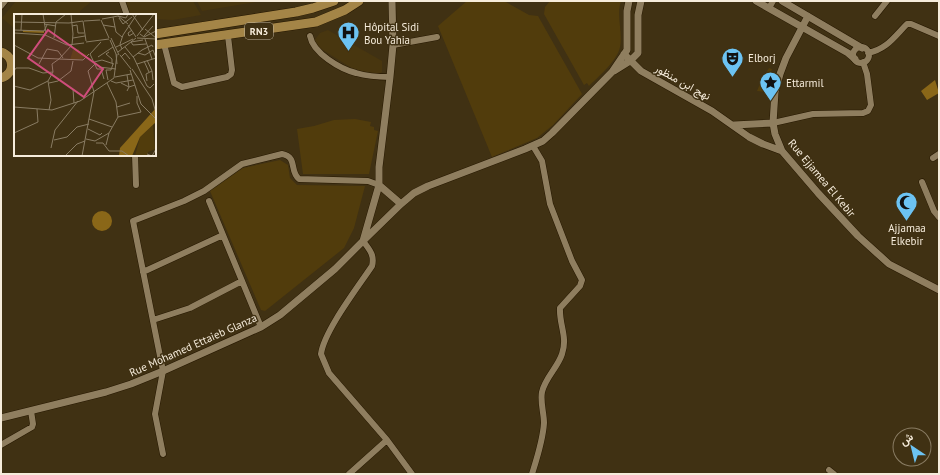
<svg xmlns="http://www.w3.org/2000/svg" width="940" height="475" font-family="'PT Sans',Vazirmatn,sans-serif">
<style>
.built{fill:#48360f}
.green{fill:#513c0c}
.water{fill:#8a6718}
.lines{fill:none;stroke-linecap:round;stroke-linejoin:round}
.minor-casing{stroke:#261800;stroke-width:7}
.tertiary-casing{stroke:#261800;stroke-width:8}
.primary-casing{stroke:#261800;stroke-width:10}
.minor{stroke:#8f7e5f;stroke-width:6}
.tertiary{stroke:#8f7e5f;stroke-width:7}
.primary{stroke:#a48547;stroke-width:9}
.labels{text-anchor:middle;stroke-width:3;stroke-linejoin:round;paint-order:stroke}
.shield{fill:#403113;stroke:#bfb49f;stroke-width:1}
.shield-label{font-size:10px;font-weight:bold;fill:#f6ecdb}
.poi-label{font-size:11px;fill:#f6ecdb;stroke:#403113;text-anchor:start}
.street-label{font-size:11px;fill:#f6ecdb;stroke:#403113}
.inset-river{fill:none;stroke:#8a6718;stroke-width:2}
.inset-road{fill:none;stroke:#897c63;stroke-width:1}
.view{fill:#cf4d7b;fill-opacity:0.15;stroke:#cf4d7b;stroke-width:2}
.inset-edge{fill:none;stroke:#f6ecdb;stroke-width:2}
</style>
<rect width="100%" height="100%" fill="#403113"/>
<!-- built -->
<path class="built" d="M16 1H92L80 11V15H15V29L2 18Z
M125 1H193L201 15 173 20 155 19V15H130Z
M197 1H262L202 11Z
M328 30 382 61V72L378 75 358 72 315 45 314 41 320 33Z"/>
<!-- green -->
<path class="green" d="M467 1H504L529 15 538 16 582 94 553 125 537 138 492 157 438 26Z
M550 1H621C616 15 623 33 620 47 617 61 599 76 589 86L587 83 584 85 544 14 545 7Z
M769 68 772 69 769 78 768 92 757 91 762 79Z
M355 119 371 122 370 126 374 127V130L378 131 369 174H303L297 129 314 126 334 120Z
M280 160 288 165 290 178 297 185 365 186 354 228 344 248 265 311 261 310 210 191 243 168Z"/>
<!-- water -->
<path class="water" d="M935 80 939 93 927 100 921 91Z
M92 221a10 10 0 1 1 20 0a10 10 0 1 1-20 0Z"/>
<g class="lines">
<defs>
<path id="minor" d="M122 1 127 15
M1 6 5 1
M769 8 773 1
M875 16 887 1
M310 36C313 53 340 69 356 73 366 76 380 77 390 77
M164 44 174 83 182 87 227 77 231 74 232 70 228 36
M393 45 437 37
M853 55a8 8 0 1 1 16 0a8 8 0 1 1-16 0Z
M868 53C887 49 894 37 907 24H911L939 36
M773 123 813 114 863 113 868 111 871 105 867 74 863 62
M135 155 136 185
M933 158 939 154
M922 182 934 211 939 217
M209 201 261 327
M143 272 223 235
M153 320 190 308 242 281
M387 440 412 474
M1 445 32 427 33 424 31 411
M163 454 155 414 163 371 133 221 184 201 204 191 242 164 282 154C298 157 289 171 299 179L368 181 379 185
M829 470 834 474
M349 474 387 440 329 373 321 354C324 331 358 287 372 266 375 255 369 249 363 241
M532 474C537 458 543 440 544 423 544 413 540 402 542 392 545 378 558 367 562 354 568 337 559 325 560 308L580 286 582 280 572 261 550 204 542 161 533 146"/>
<path id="tertiary" d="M756 1 848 53 855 59
M782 1 862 48
M808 16 786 58 780 74 775 92 773 123 775 134 782 151 818 193 858 236 889 264 939 290
M624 54 641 71 712 111 749 137 763 144 782 151
M614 71 630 61 638 53V15L641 1
M734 125 773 123
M379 185 401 204
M363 241 401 204 414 193 428 186 525 149 543 141 552 133 612 72 627 50V11L629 1
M1 418 106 392 131 384 163 371 261 327 280 315 335 269 363 241 379 185V167L390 77 393 45 392 1"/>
<path id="primary" d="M155 34 296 12 313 8 334 1
M155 45 316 22 345 10 359 1
M1 52C15 56 15 74 1 78"/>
</defs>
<!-- minor casing -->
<use href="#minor" class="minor-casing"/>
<!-- tertiary casing -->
<use href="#tertiary" class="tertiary-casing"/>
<!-- primary casing -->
<use href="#primary" class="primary-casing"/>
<!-- minor -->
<use href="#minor" class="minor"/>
<!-- tertiary -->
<use href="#tertiary" class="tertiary"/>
<!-- primary -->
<use href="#primary" class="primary"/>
</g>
<!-- icons -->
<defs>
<symbol id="hospital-pin" viewBox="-11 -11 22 30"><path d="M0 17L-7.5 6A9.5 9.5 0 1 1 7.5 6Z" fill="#6cc3f3" stroke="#403113"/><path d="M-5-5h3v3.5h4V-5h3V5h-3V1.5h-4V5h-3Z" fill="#111"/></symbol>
<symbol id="theatre-pin" viewBox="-11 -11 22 30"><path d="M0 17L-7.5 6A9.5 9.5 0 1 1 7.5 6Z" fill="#6cc3f3" stroke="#403113"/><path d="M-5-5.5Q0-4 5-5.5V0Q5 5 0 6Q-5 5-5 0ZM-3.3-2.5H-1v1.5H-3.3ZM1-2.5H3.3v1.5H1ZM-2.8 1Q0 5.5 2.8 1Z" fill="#111"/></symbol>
<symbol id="sight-pin" viewBox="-11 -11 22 30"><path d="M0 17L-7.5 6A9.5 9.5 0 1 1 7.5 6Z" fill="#6cc3f3" stroke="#403113"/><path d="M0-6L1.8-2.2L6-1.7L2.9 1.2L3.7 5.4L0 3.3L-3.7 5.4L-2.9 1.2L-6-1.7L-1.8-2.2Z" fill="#111"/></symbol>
<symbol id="mosque-pin" viewBox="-11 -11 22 30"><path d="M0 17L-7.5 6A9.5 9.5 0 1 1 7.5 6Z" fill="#6cc3f3" stroke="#403113"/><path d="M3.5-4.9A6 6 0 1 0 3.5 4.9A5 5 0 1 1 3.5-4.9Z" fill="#111"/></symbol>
</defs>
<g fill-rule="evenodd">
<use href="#hospital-pin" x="336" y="20" width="25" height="34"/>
<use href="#theatre-pin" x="720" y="46" width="25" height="34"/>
<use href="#sight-pin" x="758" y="70" width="25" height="34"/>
<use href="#mosque-pin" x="894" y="190" width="25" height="34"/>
</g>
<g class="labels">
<!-- shield labels -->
<rect class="shield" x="245" y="23" width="28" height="16" rx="3"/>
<g class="shield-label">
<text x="259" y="35">RN3</text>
</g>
<!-- poi labels -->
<g class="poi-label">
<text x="364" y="31">Hôpital Sidi<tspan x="364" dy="13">Bou Yahia</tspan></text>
<text x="748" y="62">Elborj</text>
<text x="786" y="87">Ettarmil</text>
<text x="907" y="232" text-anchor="middle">Ajjamaa<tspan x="907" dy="13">Elkebir</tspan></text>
</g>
<!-- street labels -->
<g class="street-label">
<text transform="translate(683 82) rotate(29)" y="4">نهج ابن منظور</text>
<text transform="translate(822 178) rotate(50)" y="4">Rue Ejjamea El Kebir</text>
<text transform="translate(193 345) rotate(-24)" y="4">Rue Mohamed Ettaieb Glanza</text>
</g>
</g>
<!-- overview -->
<g transform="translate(14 14)">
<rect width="142" height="142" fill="#403113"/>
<path d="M65 35V39L74 40 68 45 56 46 59 36ZM139 111 141 135 134 138 133 142H121L126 123Z" fill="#513c0c"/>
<path d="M142 94V108L126 123 118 142H105L106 134Z" fill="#8a6718"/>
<path class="inset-river" d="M9 17 30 18"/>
<path class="inset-road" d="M29 0 32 19M118 0 129 16M104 2 112 4 114 0M99 3 104 2 114 10M105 4 109 10 118 3M88 5 99 3 102 18 108 23M87 6 95 24M69 7 72 27M70 7 86 6M0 8 55 9 69 7M30 10 42 12M89 11 101 13M114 11 122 23M58 12 63 11 64 19H70M131 15 142 24M0 16 30 17 33 11M7 16 8 0M118 16 114 19 115 22 120 19M0 19 31 21M126 20 130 23 142 17M31 21 53 31 70 29M123 22 140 0M130 22 139 12M40 24 42 8 52 0M59 24 71 22M97 24 105 41M123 24 142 25M131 25 138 45M96 26 102 40 103 50M72 28 95 25M117 28 119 31 132 30M117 28 129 26M0 31 24 44 45 45 58 31 59 20 57 0M102 33 119 25M111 33 120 44 133 72 136 74 140 70M108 35 106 30 109 21 123 0M95 38 92 40 98 45V49M104 38 122 24M106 41 117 55M84 43 99 33M107 43 111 39 116 45M119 43 128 36 138 31 139 33M133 46 138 57M130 47 135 58M80 48 88 46 100 50M25 50 33 35 44 37 49 44M123 50 142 44 139 36 131 41 124 39M85 53 102 55M83 55 76 40 87 28M83 55H87L90 65M118 55 138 85 142 99M116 56 127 90 142 105M0 57 2 54H15L29 59 39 58 38 50 45 45 69 46 75 40M113 61 115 73 113 77M101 63 117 60M94 66 92 56H97L99 50M97 67 102 69 119 66M133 67 132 60 138 57 139 66M35 69 44 67 57 57 59 47M107 69 115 73 121 71M0 72 16 76 34 67M59 75 60 89M80 78 74 57 81 50M0 93 38 96 66 87 100 64 103 40M103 93 116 89M35 96 37 86 34 67 39 58M104 103 127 98 123 89V82M75 105 98 113M142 111V125M74 115 86 121 88 119M0 119 24 108 23 95M72 125 81 127 95 119 104 103 102 88 93 69M40 126 53 123 63 113 75 110M82 129H89L95 137H108L115 142M92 131 95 119M37 134 41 116 64 87M133 140 138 142 142 135M51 142 63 130 71 127M68 142 80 78"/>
<path class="view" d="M34 16 89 55 70 83 14 44Z"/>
<rect width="142" height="142" class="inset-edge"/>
</g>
<!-- border -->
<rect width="940" height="475" fill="none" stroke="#f6ecdb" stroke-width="4"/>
<!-- north arrow -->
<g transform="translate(912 447) rotate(325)"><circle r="19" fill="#403113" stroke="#897c63"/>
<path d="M0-3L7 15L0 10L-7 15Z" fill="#6cc3f3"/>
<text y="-6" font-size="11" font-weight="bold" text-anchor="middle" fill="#f6ecdb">ش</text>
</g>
</svg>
